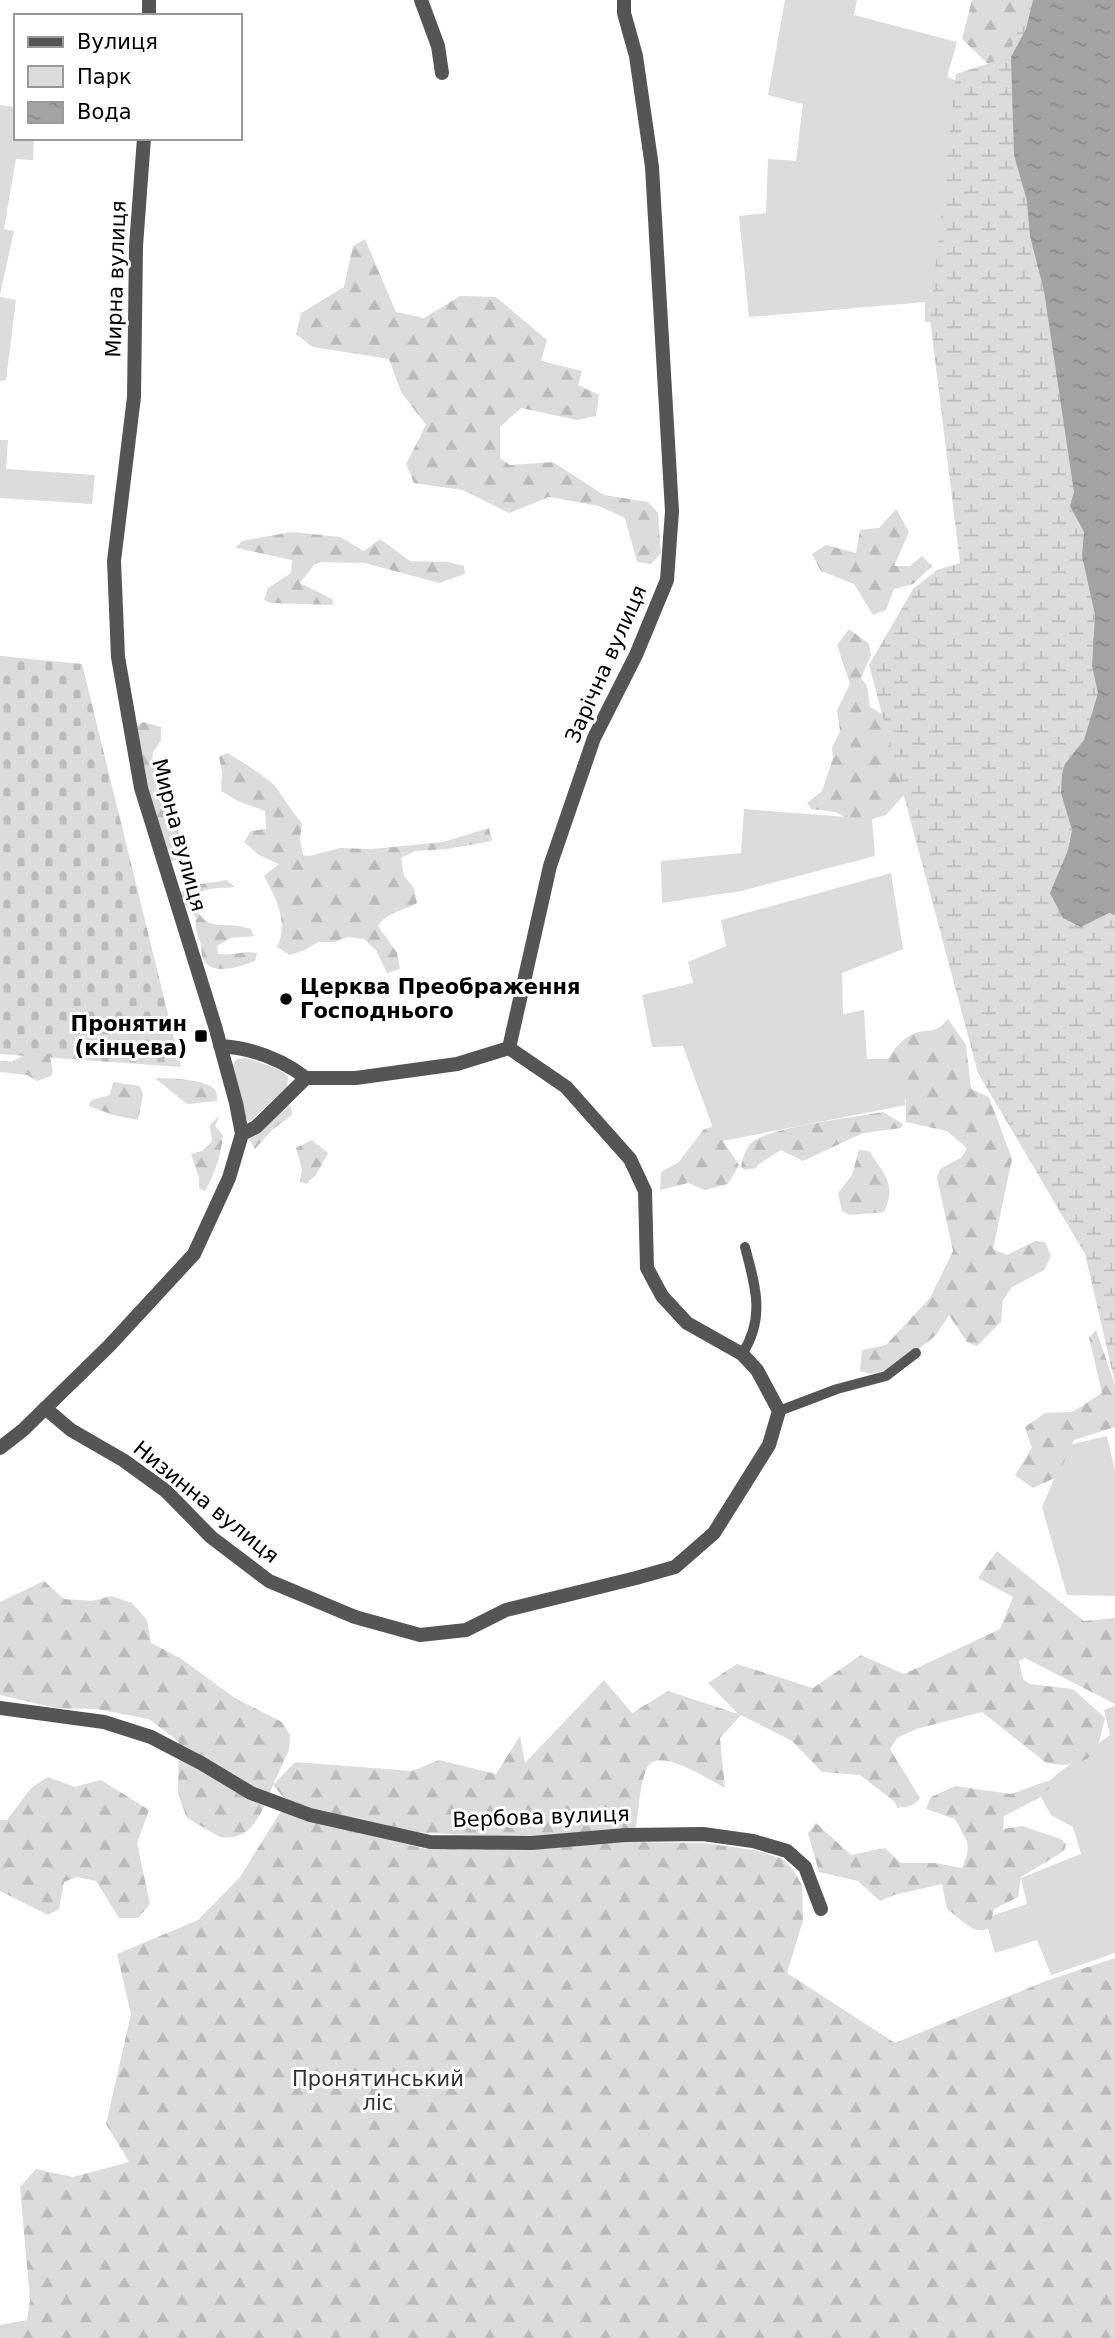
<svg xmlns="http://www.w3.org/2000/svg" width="1115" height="2338" font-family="'DejaVu Sans',sans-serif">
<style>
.green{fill:#dcdcdc}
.forest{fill:url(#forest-firs)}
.wetland{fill:url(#wetland-marsh)}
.cemetery{fill:url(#cemetery-stones)}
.water{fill:url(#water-ripples)}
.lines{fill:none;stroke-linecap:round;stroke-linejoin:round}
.lane{stroke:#555;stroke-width:10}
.street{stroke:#555;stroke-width:14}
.poi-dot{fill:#000;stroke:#fff;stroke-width:2.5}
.labels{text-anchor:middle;stroke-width:6;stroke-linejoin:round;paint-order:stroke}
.street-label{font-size:21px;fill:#000;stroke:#fff}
.poi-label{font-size:21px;font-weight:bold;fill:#000;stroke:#fff;text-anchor:start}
.park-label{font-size:21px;fill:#333;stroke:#fff}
</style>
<defs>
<pattern id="forest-firs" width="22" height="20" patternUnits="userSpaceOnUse" patternTransform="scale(1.75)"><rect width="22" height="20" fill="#dcdcdc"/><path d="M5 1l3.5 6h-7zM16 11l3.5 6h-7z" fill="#bbb"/></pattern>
<pattern id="wetland-marsh" width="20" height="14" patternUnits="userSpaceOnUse" patternTransform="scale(1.75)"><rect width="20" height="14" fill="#dcdcdc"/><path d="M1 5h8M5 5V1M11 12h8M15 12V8" fill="none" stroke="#bbb"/></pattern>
<pattern id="cemetery-stones" width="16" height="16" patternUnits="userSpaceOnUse" patternTransform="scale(1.75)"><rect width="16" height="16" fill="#dcdcdc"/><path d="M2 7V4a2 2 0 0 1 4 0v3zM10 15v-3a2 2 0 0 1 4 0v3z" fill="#bbb"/></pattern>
<pattern id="water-ripples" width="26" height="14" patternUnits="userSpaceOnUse" patternTransform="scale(1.75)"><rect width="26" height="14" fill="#a3a3a3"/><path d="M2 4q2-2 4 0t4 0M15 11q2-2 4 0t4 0" fill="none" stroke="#8b8b8b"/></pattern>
</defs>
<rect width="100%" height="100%" fill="#fff"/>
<!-- green -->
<path class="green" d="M785 0H857L854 15 957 42 947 77 997 96 998 318 925 322V302L749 317 739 216 766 213 768 159 796 161 803 104 768 95Z
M0 105 16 107V138H34L33 160 16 159 4 229 14 231 0 295Z
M0 297 16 300 6 380 0 381Z
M0 440H8L6 469 95 475 92 504 0 498Z
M744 809 872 819 875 856 741 891 662 903 661 861 741 853Z
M891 873 903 949 842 973 843 1014 864 1010 867 1059H896L906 1105 718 1142 683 1046 652 1047 642 995 693 983 688 962 726 946 721 920Z
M246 1058 281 1070 288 1077 287 1087 249 1122 244 1115 232 1065 237 1059Z
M1107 1436 1115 1471V1596L1067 1595 1042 1507 1069 1445Z
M1115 1706V1953L1051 1975 1037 1940 995 1953 985 1918 1027 1904 1021 1878 1081 1854 1073 1827 1051 1815 1038 1792 1057 1774 1110 1735 1104 1710Z"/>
<!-- forest -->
<path class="forest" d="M972 0H1034L1009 71 987 63 962 39Z
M365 239 396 312 424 318 460 296 496 297 547 340 541 361 582 371 578 385 599 395 596 416 577 420 521 408 500 427V458L510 465 553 462 604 495 648 502 658 513 661 553 651 564 637 562 625 518 599 506 549 497 509 513 463 490 414 483 406 464 426 425 401 392 389 359 313 347 296 334 301 313 344 287 353 246Z
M896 509 909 532 894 566H910L922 556 932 566 913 584 894 589 886 610 873 615 854 584 821 571 812 554 826 545 856 553 860 530 879 528Z
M292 532 340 537 364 551 380 539 410 561 449 562 464 566 465 574 439 583 365 563 322 562 315 564 300 583 332 599 334 605 270 603 264 600 268 588 291 573 292 560 236 548 242 541Z
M849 629 869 644 871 655 861 678 867 686 870 707 884 715 905 794 886 815 857 824 836 812 811 809 807 803 822 791 833 758 832 748 840 731 837 710 850 684 837 645Z
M143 722 161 727V740L153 752 152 763 158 776 162 798 182 823 178 829 182 859 171 861 164 849 132 729Z
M227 753C237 758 268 778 275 786 284 798 291 811 302 823L300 838 303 855 309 856 340 848 372 849 443 842 489 828 492 841 447 849 415 851 401 858 404 876 414 888 417 903C403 911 387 912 378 926L397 953 400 969 387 973 376 950 364 939 348 937 334 942H318L305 950 290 955 277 947C289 923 276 898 264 876L279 864 259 855 244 842 251 831 266 829 265 811 238 801 221 791 222 772 219 757Z
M227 880 235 887C219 889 198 885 193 903 208 936 222 919 251 929L254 936 231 938 217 946 218 954C232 956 245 950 257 953L255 961C241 966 208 979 202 955 201 952 202 948 201 945 198 934 194 928 196 918L178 895 188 886Z
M948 1019 966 1045 971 1089 989 1097 1012 1159 993 1249 1007 1255 1035 1241 1045 1242 1051 1256 1044 1270 1012 1287 1003 1300 1001 1322 977 1346 967 1342 949 1315 936 1335 894 1369 870 1374 860 1371 862 1350 886 1345 930 1298 953 1251 937 1178 940 1169 962 1157 967 1148 947 1131 906 1122V1101L883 1067C890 1055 899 1040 913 1034 930 1027 932 1037 948 1019Z
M30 1052H49L53 1072 51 1076 37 1081 27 1075 0 1072V1061L12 1062Z
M155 1078C168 1078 207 1079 215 1090 217 1093 217 1096 217 1101L187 1104Z
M113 1082 140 1086 143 1095 138 1120 113 1115 89 1106 91 1100 110 1095Z
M281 1099 291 1107 292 1115 272 1130 255 1149 248 1137Z
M883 1112 903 1124 901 1128 863 1133 803 1161 781 1150 759 1164 756 1168 745 1170 741 1167C742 1159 746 1147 752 1142 774 1126 852 1118 883 1112Z
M220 1115 215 1126 223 1135C221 1156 215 1173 205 1191L199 1188V1178L191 1154 202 1151 212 1142 210 1125Z
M713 1126 739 1165 728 1184 705 1190 688 1183 660 1190 661 1172 679 1162 703 1130Z
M312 1140 328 1153 316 1175 306 1184 300 1181 302 1169 296 1148Z
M859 1150 869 1151C884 1174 897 1184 884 1212L850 1215 842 1211 838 1193 852 1175Z
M1096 1330 1115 1385V1427L1074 1440 1057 1477 1033 1488 1015 1475 1032 1448 1025 1427 1045 1413 1072 1412 1102 1393 1089 1337Z
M997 1551 1084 1621 1115 1618V1704L1025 1658 1019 1661 1023 1679 1030 1684 1073 1689 1105 1718C1102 1727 1101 1738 1097 1747 1089 1765 1063 1768 1045 1762L982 1712 916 1729 897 1738 890 1749 920 1798C915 1806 906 1807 897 1808L895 1802 860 1775 822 1772 792 1741 741 1715 720 1738 725 1788C711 1781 662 1748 649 1765 640 1776 639 1811 636 1826L632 1832 606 1841 407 1832 295 1811 273 1785C262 1810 254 1842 220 1837L187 1818 178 1794 179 1742 149 1719 96 1709 56 1708 0 1695V1602L44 1581 64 1599 92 1601 111 1596 132 1603 147 1620 151 1643 180 1658 235 1698 282 1722 290 1735 289 1750 273 1785 295 1762 412 1771 439 1760 496 1774 520 1736 525 1763 604 1680 632 1713 668 1691 738 1714 708 1683 737 1664 813 1688 861 1655 904 1674 1000 1629 1013 1597 978 1578Z
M48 1777 75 1787 101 1780 149 1810 137 1843 150 1904 138 1918H119L96 1881 77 1877 64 1882 59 1909 48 1915 0 1891V1820H7L31 1788Z
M1047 1781 1053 1784 1039 1798 1004 1816 1003 1829 1022 1826 1061 1839 1066 1844 1064 1851 1021 1877 1018 1897 994 1909 989 1928C975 1937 959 1917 947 1909L942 1884 894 1895 880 1901 858 1881 819 1872 808 1833 816 1823 851 1855 885 1848 901 1863H935L962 1868C973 1843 967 1842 955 1819L926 1809 931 1797 955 1786 1011 1794Z
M281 1811 305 1820 426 1849H543L628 1842 703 1843 754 1850 783 1859 793 1870 802 1885 803 1920 787 1973 895 2043 1043 1982 1115 1958V2338H0V2325L27 2320 30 2300 20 2187 36 2169 73 2177 129 2162 106 2124 131 2014 117 1954 198 1920 240 1877Z"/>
<!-- wetland -->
<path class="wetland" d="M1033 0H1115V1383L1085 1254 978 1073 869 665 913 589 937 570 960 563 930 319 956 74 1005 58Z"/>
<!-- cemetery -->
<path class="cemetery" d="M0 656 82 664 181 1067 0 1054Z"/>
<!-- water -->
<path class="water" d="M1033 0H1115V915L1109 913 1081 927 1063 918 1050 893 1068 850 1072 830 1061 793 1062 774 1065 764 1084 740 1098 693 1092 666 1095 615 1082 556 1084 532 1070 506 1074 492 1044 291 1030 236 1027 201 1014 155 1011 57 1026 29Z"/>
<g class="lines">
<!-- lane -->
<path class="lane" d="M742 1354C766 1318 755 1285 745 1247
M779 1411 837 1389 886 1376 916 1353"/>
<!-- street -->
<path class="street" d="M421 0 438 46 442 73
M149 16V0
M220 1046C251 1048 281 1059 306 1078
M242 1134 256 1127 306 1078H356L457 1064 509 1048 550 866 594 738 636 655 667 580 672 511 652 167 636 56 624 13V0
M45 1408 71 1430 123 1460 166 1491 211 1537 269 1581 355 1617 420 1635 466 1630 506 1610 636 1578 675 1567 714 1533 769 1445 779 1411 757 1370 742 1354 687 1323 662 1296 647 1268 645 1191 630 1159 566 1087 509 1048
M0 1448 23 1430 109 1346 194 1254 229 1178 242 1134 236 1103 215 1026 141 788 118 657 114 561 134 397 136 246 144 138
M0 1708 104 1722 151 1737 201 1763 251 1793 310 1815 430 1842 532 1843 626 1835 703 1834 753 1841 787 1851 805 1867 821 1909"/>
</g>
<!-- markers -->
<g class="poi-dot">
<circle cx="286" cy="999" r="7"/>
<rect x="194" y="1029" width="14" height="14" rx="3.5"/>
</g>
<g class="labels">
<!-- street labels -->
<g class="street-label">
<text transform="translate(116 279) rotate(-88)" y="7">Мирна вулиця</text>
<text transform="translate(606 664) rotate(-66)" y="7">Зарічна вулиця</text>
<text transform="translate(179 835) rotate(75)" y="7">Мирна вулиця</text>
<text transform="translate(206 1502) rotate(39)" y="7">Низинна вулиця</text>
<text transform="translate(541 1817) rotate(-2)" y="7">Вербова вулиця</text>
</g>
<!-- poi labels -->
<g class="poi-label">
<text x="300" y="994">Церква Преображення<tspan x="300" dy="24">Господнього</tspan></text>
<text x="187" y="1031" text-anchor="end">Пронятин<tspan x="187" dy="24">(кінцева)</tspan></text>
</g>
<!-- park labels -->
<g class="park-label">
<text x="378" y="2086">Пронятинський<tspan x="378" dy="24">ліс</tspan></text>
</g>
</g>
<!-- legend -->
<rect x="14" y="14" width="228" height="126" fill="#ffffff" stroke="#999999" stroke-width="2"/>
<rect x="28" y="37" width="35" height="10" fill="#555555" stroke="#999999" stroke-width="2"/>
<text x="77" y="49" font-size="21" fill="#000000">Вулиця</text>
<rect x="28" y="66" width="35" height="21" fill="#dcdcdc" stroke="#999999" stroke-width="2"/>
<text x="77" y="84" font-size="21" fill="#000000">Парк</text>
<rect x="28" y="102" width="35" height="21" fill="url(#water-ripples)" stroke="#999999" stroke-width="2"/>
<text x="77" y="119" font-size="21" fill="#000000">Вода</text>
</svg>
